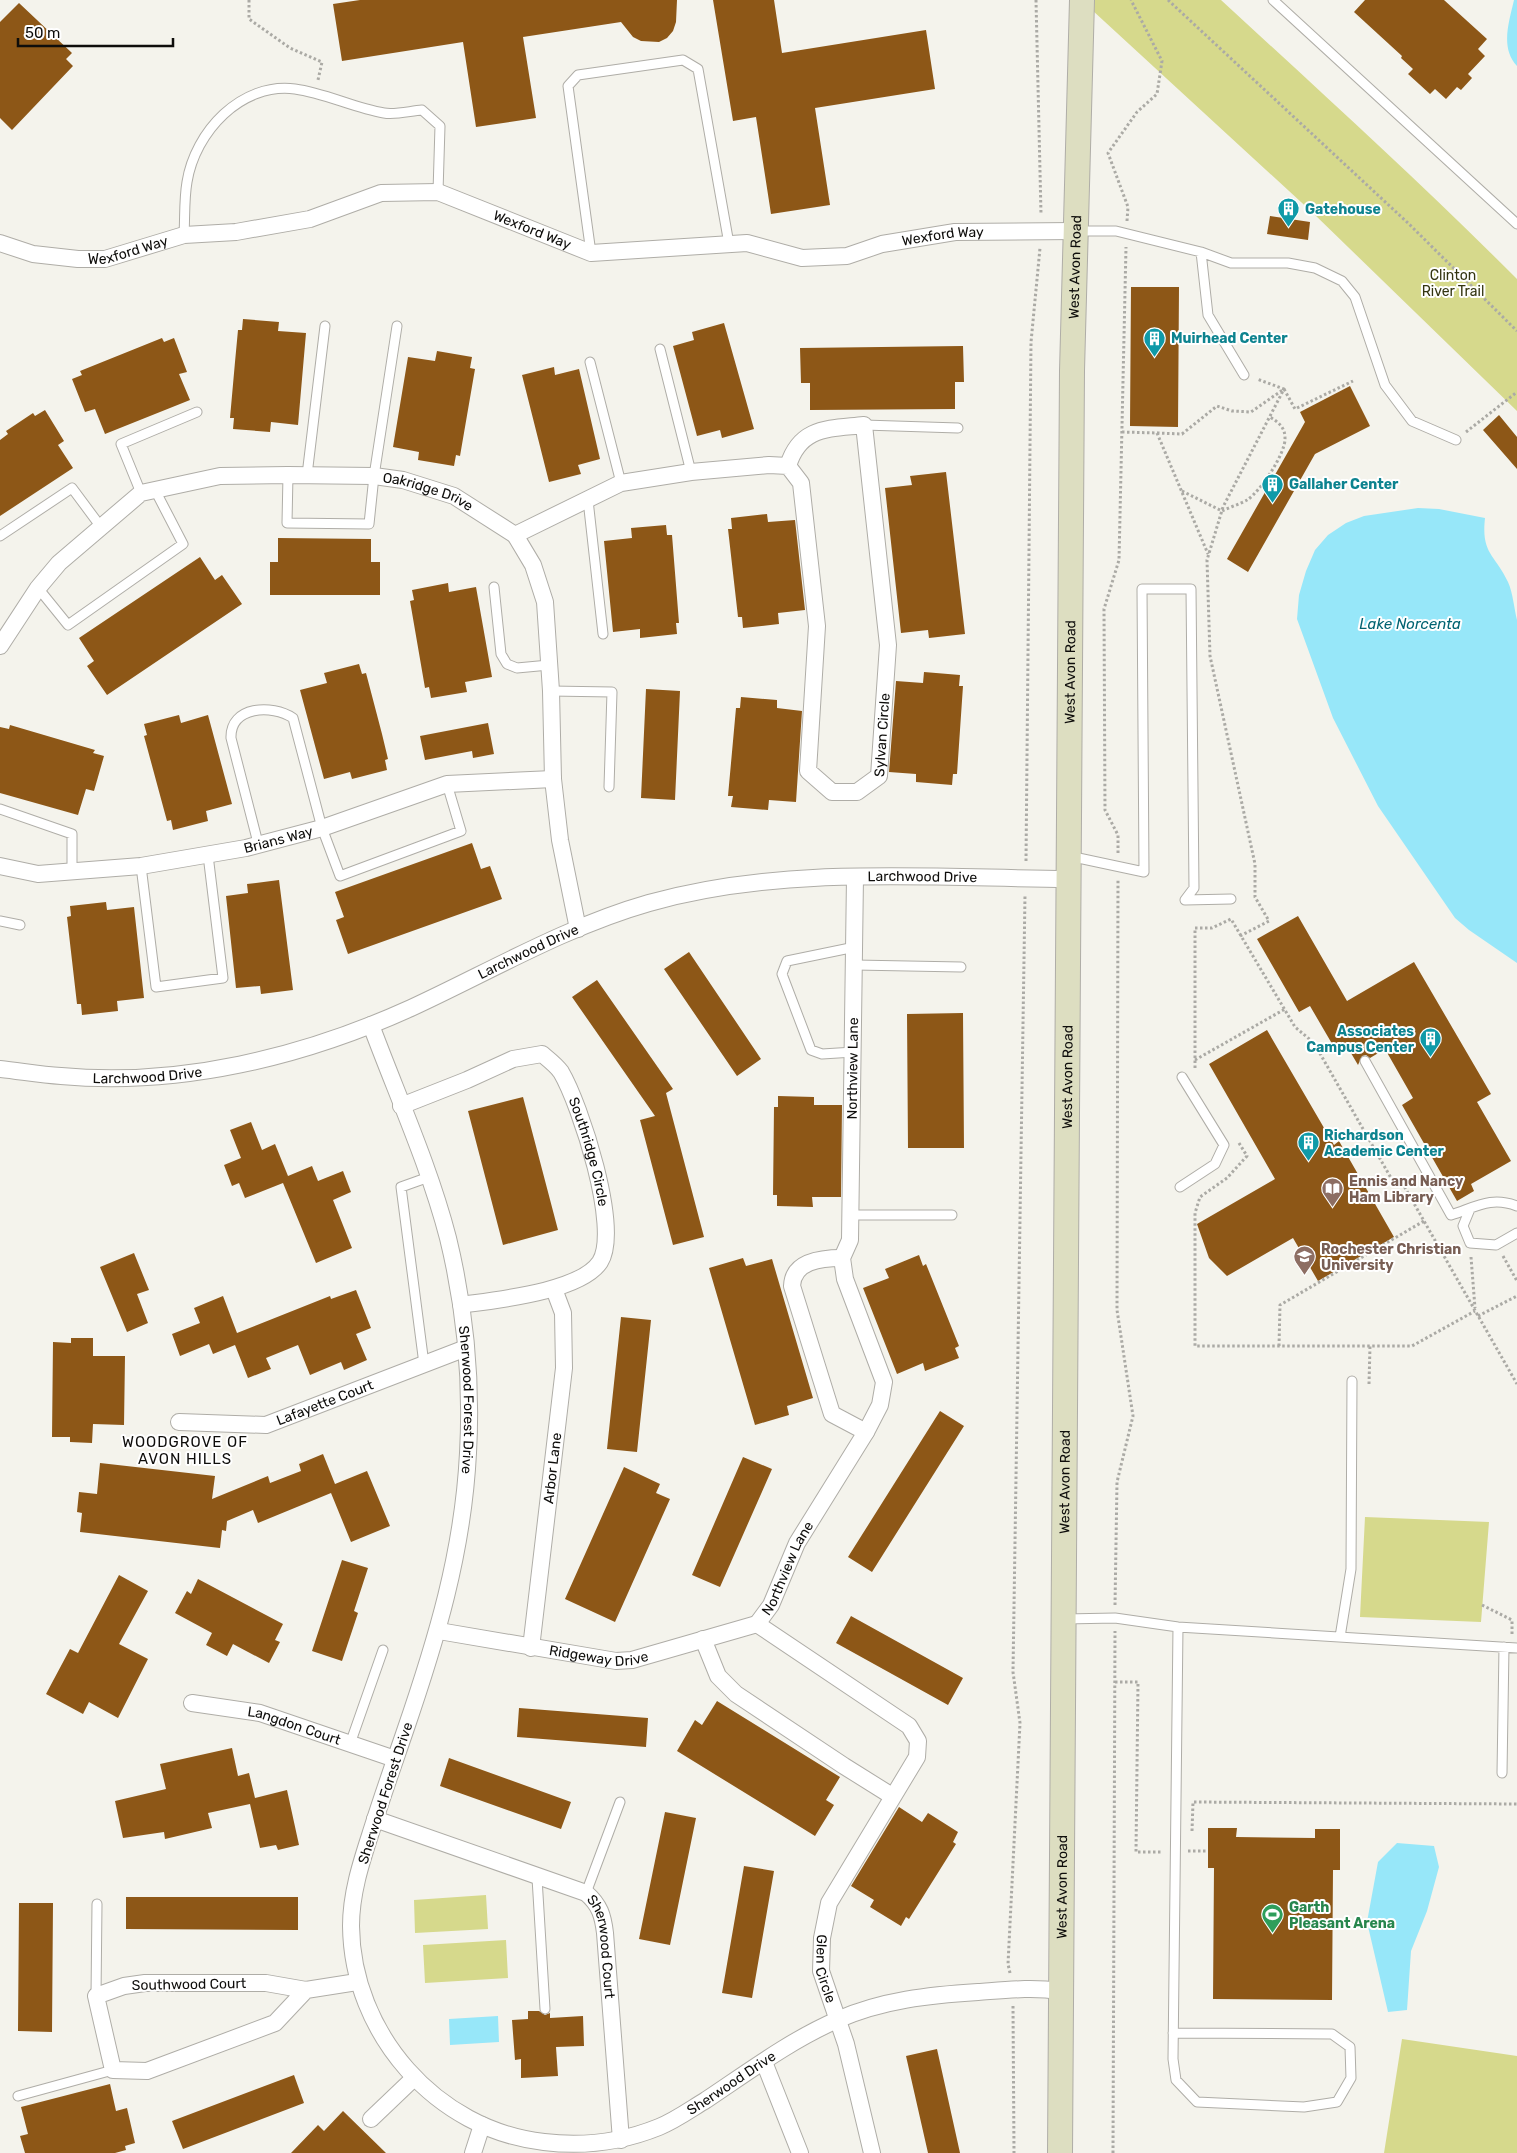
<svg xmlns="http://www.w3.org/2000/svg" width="1517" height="2153" font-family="Rubik,sans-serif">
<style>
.green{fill:#d6d98c}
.water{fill:#97e7f9}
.building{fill:#8d5717}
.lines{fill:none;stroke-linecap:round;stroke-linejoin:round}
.lane-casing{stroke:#afada7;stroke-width:11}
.street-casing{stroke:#afada7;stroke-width:18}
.secondary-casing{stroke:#afada7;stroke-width:26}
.path{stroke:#abaaa5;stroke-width:3;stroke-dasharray:2.5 2.5;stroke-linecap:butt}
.lane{stroke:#fff;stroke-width:9}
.street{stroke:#fff;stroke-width:16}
.secondary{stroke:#dddec1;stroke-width:24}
.labels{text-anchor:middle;stroke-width:4;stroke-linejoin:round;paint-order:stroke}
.culture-label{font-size:14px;font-weight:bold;fill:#0d838f;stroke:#fff;text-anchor:start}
.street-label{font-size:14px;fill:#0e0d0b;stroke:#fff}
.park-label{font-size:14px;fill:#343511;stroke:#fff}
.education-label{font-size:14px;font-weight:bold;fill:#785e54;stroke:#fff;text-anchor:start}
.leisure-label{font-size:14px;font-weight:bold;fill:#27864d;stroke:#fff;text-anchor:start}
.water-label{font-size:15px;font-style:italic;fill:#026372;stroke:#fff}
.neighbourhood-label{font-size:15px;letter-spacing:1px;fill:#0e0d0b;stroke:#fff}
</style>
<rect width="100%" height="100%" fill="#f4f3ec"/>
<!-- green -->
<path class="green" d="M1093 0H1221C1321 92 1421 183 1517 279V411L1314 214 1092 10Z
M1365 1517 1489 1522 1481 1622 1360 1617Z
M486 1895 488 1929 415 1933 414 1900Z
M506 1940 508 1978 425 1983 423 1945Z
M1402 2039 1517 2056V2153H1384Z"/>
<!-- water -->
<path class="water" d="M1514 0H1517V66C1500 48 1509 22 1514 0Z
M1418 508 1439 509 1485 518C1481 554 1495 554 1508 582 1513 593 1514 608 1517 620V963L1469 930 1455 918 1378 806 1333 718 1297 619 1299 595 1306 571 1315 550 1328 535 1346 523 1364 516Z
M1397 1843 1434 1846 1439 1867 1427 1911 1411 1951 1407 2010 1388 2012 1367 1922 1378 1862Z
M498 2016 499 2042 450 2045 449 2019Z"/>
<!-- building -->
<path class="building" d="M360 0H677L676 22 673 31 667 38 659 42 641 41 633 37 621 22 523 37 536 118 476 127 463 42 342 61 333 4Z
M713 0H774L782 53 926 30 935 89 815 108 830 205 771 214 756 117 733 121Z
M1365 0H1444L1487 39 1478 49 1485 56 1468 74 1472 78 1461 90 1457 87 1446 99 1435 89 1430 94 1408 74 1413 69 1401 58 1402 56 1354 12Z
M19 3 72 53 66 59 73 66 12 130 0 118V22Z
M1270 216 1310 222 1308 240 1267 234Z
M1131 287H1179L1178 427 1130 426Z
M243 319 279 322 278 331 306 333 298 425 271 422 270 432 233 429 234 418H230L235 362 238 330H242Z
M724 323 754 429 722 438 720 430 697 436 673 346 694 340 692 332Z
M162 338 164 342 174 338 187 372 179 374 190 400 105 434 95 409 85 412 72 379 82 375 80 371Z
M963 346 964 382H955V409L810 410V383H801L800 348Z
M437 351 472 357 470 368 475 369 460 456 456 455 454 466 418 460 419 452 393 447 408 357 435 361Z
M554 367 555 375 579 369 600 459 578 465 581 474 549 482 522 375Z
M1350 386 1370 426 1315 454 1248 572 1227 559 1305 422 1300 412Z
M45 410 64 441 58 445 73 468 0 516V440L8 434 6 431 33 413 35 416Z
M1499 415 1517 437V469L1483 430Z
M946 472 965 634 929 638 928 630 901 633 885 488 912 485 910 476Z
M767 514 768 522 795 520 805 610 778 613 779 624 743 628 742 617H738L728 529H732L731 518Z
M666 525 667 535H672L679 623H676L677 634 640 638V629L613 632 604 541 632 538 631 528Z
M278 538 371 539V562H380V595H270V562H278Z
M200 557 215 580 222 575 242 604 107 695 87 666 94 661 79 638Z
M448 583 449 592 476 587 492 677 465 682 467 692 431 698 429 687 425 688 410 601 414 600 412 590Z
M359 664 362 674 366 673 382 734 388 759 385 760 387 770 352 779 350 772 324 779 300 690 327 683 324 673Z
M924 672 960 675 959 686H963L957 774H953L952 785 916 782V774L889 772 896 681 923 683Z
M646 689 680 691 675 800 641 798Z
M741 697 777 700V708L802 711 796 802 769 800 768 810 731 807 733 796H728L736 708H740Z
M179 715 181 723 208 715 232 804 206 811 208 821 173 830 171 820 167 821 144 736 147 735 144 724Z
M488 723 494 754 473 758 472 751 425 760 420 736Z
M10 725 95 750 93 753 104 756 94 791 86 789 78 815 0 793V727L9 729Z
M472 843 481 869 490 866 502 899 348 954 336 920 344 917 335 892Z
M279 880 293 990 261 994 260 986 236 988 226 896 248 893 247 884Z
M106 902 107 910 134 907 144 998 117 1001 118 1011 82 1015 81 1004H77L67 917 71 916 70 906Z
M1298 916 1347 1001 1414 962 1491 1094 1477 1102 1511 1161 1471 1184 1474 1191 1457 1201 1402 1105 1413 1098 1385 1049 1370 1058 1366 1055 1362 1056 1358 1065 1348 1048 1338 1054 1310 1006 1299 1012 1257 939Z
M689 952 761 1059 737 1076 664 969Z
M597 980 673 1089 666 1093 704 1237 673 1245 640 1120 655 1116 572 997Z
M963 1013 964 1148H908L907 1014Z
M1267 1030 1334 1145 1339 1141 1394 1237 1318 1281 1293 1238 1227 1276 1209 1258 1197 1224 1275 1179 1209 1064Z
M778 1096 814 1097V1105H842L841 1197H812L813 1207 777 1206V1195H773L774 1107H778Z
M523 1097 558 1230 503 1245 468 1111Z
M251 1122 262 1150 275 1144 288 1176 312 1166 318 1181 343 1171 351 1192 333 1200 352 1248 316 1263 283 1183 245 1198 239 1183 232 1186 224 1165 241 1158 230 1130Z
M134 1253 149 1290 137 1294 148 1323 127 1332 100 1267Z
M919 1255 923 1266 926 1264 959 1346 955 1348 959 1358 925 1371 923 1363 897 1374 863 1288 889 1278 885 1269Z
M743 1258 746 1266 772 1259 813 1398 787 1406 789 1415 755 1425 709 1268Z
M356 1290 371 1328 356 1334 367 1360 344 1370 341 1362 310 1375 298 1345 266 1358 271 1369 248 1378 235 1345 213 1354 209 1344 180 1356 172 1334 200 1323 194 1308 223 1296 237 1333 330 1296 331 1299Z
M621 1317 651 1320 637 1452 607 1449Z
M71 1338H93V1356H125L124 1425 93 1424 92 1443 70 1442V1437H52L53 1342 71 1343Z
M940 1411 964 1426 872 1572 848 1557Z
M323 1454 335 1484 367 1471 390 1526 351 1542 331 1493 258 1523 253 1510 227 1521 226 1531 222 1530 220 1548 80 1532 82 1513 77 1512 79 1492 97 1494 100 1463 215 1476 212 1499 268 1476 270 1483 301 1471 299 1464Z
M743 1457 772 1469 720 1587 692 1575Z
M624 1467 660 1484 656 1493 670 1499 615 1622 565 1599Z
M342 1560 368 1568 354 1611 358 1613 342 1661 312 1651Z
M119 1575 148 1591 119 1644 148 1659 118 1718 89 1702 83 1714 46 1694 70 1649 78 1653Z
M198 1579 283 1624 275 1640 280 1642 269 1663 233 1644 227 1656 206 1645 212 1633 175 1613 187 1591 191 1594Z
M851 1616 963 1678 948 1705 836 1643Z
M717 1701 840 1777 826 1800 834 1805 815 1836 677 1751 695 1720 702 1725Z
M519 1708 648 1718 646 1747 517 1737Z
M232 1748 238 1776 249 1773 255 1798 287 1790 299 1845 278 1850 276 1845 260 1848 250 1804 208 1813 212 1828 165 1839 164 1832 123 1838 115 1801 166 1789 160 1764Z
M449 1758 571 1802 561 1829 440 1786Z
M899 1807 922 1822 928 1813 958 1832 953 1842 956 1844 909 1919 906 1917 901 1926 870 1907 874 1900 851 1886Z
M665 1812 696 1818 670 1945 639 1939Z
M1208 1828H1237L1236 1837 1315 1838V1829H1340V1870H1333L1332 2000 1213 1999 1214 1868H1208Z
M744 1866 774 1871 752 1998 722 1993Z
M126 1897H298V1930L126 1929Z
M19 1903H53L52 2032 18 2031Z
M528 2011H539L545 2015 550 2013V2018L583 2016 584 2046 556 2047 558 2076 521 2078V2059L515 2060 512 2020 528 2019Z
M937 2049 960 2153H928L906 2056Z
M294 2075 304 2103 183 2149 172 2121Z
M110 2084 116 2111 127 2108 135 2143 125 2146 126 2150 115 2153H25L20 2136 28 2134 21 2107Z
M343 2111 386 2153H291L318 2125 324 2131Z"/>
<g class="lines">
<defs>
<path id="lane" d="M1273 0 1517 224
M1078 231H1116L1201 252 1208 315 1244 375
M184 235C185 218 184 199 187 182 195 132 241 82 295 89 325 93 354 108 384 113 395 115 410 111 422 110L440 126 438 192
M1201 252 1231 263H1288L1315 268 1342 281 1355 297 1385 385 1412 421 1456 440
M591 253 568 86 578 75 683 60 698 69 729 244
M660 349 691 472
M590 362 621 483
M864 425 958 428
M288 475 287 523 369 524 374 476 397 326
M307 475 325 326
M141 493 121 444 197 412
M588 500 603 634
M0 536 72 488 101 527
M494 587 501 654 507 664 517 668 549 665
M38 588 68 625 183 544 155 490
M551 691 612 692 609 787
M0 809 72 834V871
M258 843 231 738C230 706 272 704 293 718L322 828 340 876 461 831 447 784
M1069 856 1144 872 1142 589H1191L1194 888 1185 900
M141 866 156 987 223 978 208 855
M1185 900 1231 899
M0 921 20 925
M855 965 961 967
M854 1052 822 1054 811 1050 782 974 787 961 855 947
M1365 1061 1451 1215C1476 1207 1491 1196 1517 1206
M1180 1187 1215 1164 1224 1145 1182 1077
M1470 1209 1463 1226 1470 1243 1496 1245 1517 1233
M851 1215H952
M424 1364 401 1187 429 1177
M1065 1619 1115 1618 1178 1627 1517 1648
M1340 1637 1351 1569 1352 1381
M350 1744 383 1650
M1502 1773 1504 1647
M537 1878 545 2009
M586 1893 620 1802
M96 1996 97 1904
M1173 2033 1332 2034 1350 2047 1351 2078 1337 2102 1304 2107 1197 2102 1176 2080 1173 2059 1178 1627
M18 2096 113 2070"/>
<g id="street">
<path id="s1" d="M0 243 33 254 78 259H105L184 235 236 232 310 219 381 193 438 192 591 253 747 243 802 258 847 256 882 244 955 232 1075 231"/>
<path id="s2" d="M515 535 621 483 691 472 769 465 788 466 801 483 817 626 808 771 832 792H857L879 776 888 645 864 425C829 429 800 426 788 466"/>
<path id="s3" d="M0 646 38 588 59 563 141 493 220 476 288 475 374 476 403 480 454 496 515 535 533 565 545 602 551 691 553 779 560 840 578 929"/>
<path id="s4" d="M0 866 38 874 141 866 246 848 322 828 447 784 553 779"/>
<path id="s5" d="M371 1025C397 1095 429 1165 448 1238 465 1308 472 1382 468 1453 463 1553 436 1641 404 1734 393 1766 382 1797 372 1829 362 1860 351 1892 351 1926 352 2033 436 2130 544 2142 584 2147 622 2142 659 2127 676 2120 691 2109 706 2100 748 2072 791 2040 837 2020 882 2000 930 1995 978 1992 1006 1990 1032 1987 1060 1991"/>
<path id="s6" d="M0 1069C20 1071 40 1075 61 1076 180 1087 303 1057 411 1008 489 972 565 927 649 903 784 865 930 878 1068 879"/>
<path id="s7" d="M401 1106 467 1080 513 1059 542 1054C548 1059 556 1065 561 1072 580 1104 621 1229 600 1262 580 1292 495 1300 461 1305"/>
<path d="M842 1258C821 1258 793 1261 792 1286L832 1414 866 1432"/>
<path id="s8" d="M179 1422 266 1425 466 1348"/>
<path id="s9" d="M757 1624 771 1605 797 1543 866 1432 880 1405 884 1382 845 1279 842 1258 850 1240 855 877"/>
<path id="s10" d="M757 1624 909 1726 918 1741 917 1757 829 1903 822 1938 821 1971 846 2044 872 2153"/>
<path id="s11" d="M439 1631 616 1661 632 1660 757 1624"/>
<path d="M703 1639 718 1676 736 1694 844 1766 892 1796"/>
<path id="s12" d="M531 1648 564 1368 563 1313 554 1289"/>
<path id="s13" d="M192 1703 260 1713 395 1759"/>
<path id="s14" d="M375 1819 586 1893C600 1905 603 1916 605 1933L621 2140"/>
<path d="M306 1990 266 1983H145L124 1986 96 1996 113 2070 147 2071 275 2023 306 1990 357 1982"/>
<path d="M764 2062 800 2153"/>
<path d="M371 2119 414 2078"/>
<path d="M473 2153 482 2125"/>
</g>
<g id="secondary">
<path id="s15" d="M1060 2153 1072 371 1082 0"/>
</g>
</defs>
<!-- lane casing -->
<use href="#lane" class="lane-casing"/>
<!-- street casing -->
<use href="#street" class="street-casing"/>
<!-- secondary casing -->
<use href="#secondary" class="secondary-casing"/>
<!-- path -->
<path class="path" d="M249 0V19L290 48 322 62 318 80
M1036 0 1041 214
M1168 0 1409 224 1517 331
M1127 221 1128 207 1108 153 1137 112 1157 94 1162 61 1131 0
M1122 432 1157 433 1208 554
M1466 432 1517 392
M1157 433 1182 434 1217 406 1232 411 1251 412 1284 389 1295 409 1353 381
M1182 491 1222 511C1230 507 1240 504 1247 500 1260 492 1286 453 1285 438 1285 427 1278 422 1270 417
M1118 853V835L1105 810 1104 609 1119 560 1126 247
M1026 861 1031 342 1040 248
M1240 936 1269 921 1255 897V864L1210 656 1207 560 1223 507 1284 389 1257 379
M1195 1060 1285 1009
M1195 1068V928H1212L1231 919 1295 1027 1314 1043 1391 1178 1404 1186 1517 1384
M1239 1143 1247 1156 1227 1178 1200 1197 1195 1213V1346H1412L1475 1311
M1503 1256 1517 1281
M1471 1257 1475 1308
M1478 1316 1517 1296
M1279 1346 1280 1305 1424 1221
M1369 1384 1370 1346
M1115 1605 1117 1482 1133 1416 1117 1310 1118 879
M1482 1605 1512 1620V1634
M1115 1682H1138L1136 1852H1162
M1192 1831 1193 1802 1517 1804
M1188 1851H1208
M1010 1973 1008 1964 1020 1723 1013 1672 1025 895
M1013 2006 1014 2153
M1113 2153 1115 1631"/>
<!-- lane -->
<use href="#lane" class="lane"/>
<!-- street -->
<use href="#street" class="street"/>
<!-- secondary -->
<use href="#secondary" class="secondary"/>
</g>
<!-- icons -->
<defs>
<symbol id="building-pin" viewBox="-11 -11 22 30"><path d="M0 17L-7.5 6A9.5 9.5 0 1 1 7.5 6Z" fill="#0f9aa8" stroke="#fff"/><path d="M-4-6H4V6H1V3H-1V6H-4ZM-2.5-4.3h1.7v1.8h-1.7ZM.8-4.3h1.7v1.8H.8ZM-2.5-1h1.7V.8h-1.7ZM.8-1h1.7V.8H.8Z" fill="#fff"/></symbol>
<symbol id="library-pin" viewBox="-11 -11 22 30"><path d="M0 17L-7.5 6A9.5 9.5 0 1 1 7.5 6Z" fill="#8d6e63" stroke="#fff"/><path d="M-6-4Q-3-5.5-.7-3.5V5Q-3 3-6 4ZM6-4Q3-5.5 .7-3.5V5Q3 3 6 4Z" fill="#fff"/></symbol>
<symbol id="university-pin" viewBox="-11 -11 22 30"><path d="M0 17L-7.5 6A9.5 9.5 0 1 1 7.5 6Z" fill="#8d6e63" stroke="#fff"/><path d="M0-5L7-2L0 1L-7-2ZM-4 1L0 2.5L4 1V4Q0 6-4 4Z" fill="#fff"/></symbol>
<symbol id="stadium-pin" viewBox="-11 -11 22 30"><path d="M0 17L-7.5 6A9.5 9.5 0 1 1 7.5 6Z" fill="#2e9e5b" stroke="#fff"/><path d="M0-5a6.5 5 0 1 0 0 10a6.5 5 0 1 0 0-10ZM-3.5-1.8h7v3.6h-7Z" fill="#fff"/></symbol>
</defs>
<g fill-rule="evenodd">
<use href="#building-pin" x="1276" y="196" width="25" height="34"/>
<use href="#building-pin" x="1142" y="326" width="25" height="34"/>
<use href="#building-pin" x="1260" y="472" width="25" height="34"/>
<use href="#building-pin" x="1418" y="1026" width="25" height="34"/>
<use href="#building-pin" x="1296" y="1130" width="25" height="34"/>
<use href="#library-pin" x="1320" y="1176" width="25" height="34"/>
<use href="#university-pin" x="1292" y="1244" width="25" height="34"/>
<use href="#stadium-pin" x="1260" y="1902" width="25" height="34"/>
</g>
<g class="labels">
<!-- culture labels -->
<g class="culture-label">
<text x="1305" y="214">Gatehouse</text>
<text x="1171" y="343">Muirhead Center</text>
<text x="1289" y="489">Gallaher Center</text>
<text x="1414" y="1036" text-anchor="end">Associates<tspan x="1414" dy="16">Campus Center</tspan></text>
<text x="1324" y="1140">Richardson<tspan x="1324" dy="16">Academic Center</tspan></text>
</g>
<!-- street labels -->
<g class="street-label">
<text dy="5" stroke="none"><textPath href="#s1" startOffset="551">Wexford Way</textPath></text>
<text dy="5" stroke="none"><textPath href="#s1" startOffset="971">Wexford Way</textPath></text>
<text dy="5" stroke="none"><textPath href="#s1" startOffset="131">Wexford Way</textPath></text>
<text dy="5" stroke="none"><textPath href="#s15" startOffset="1886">West Avon Road</textPath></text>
<text dy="5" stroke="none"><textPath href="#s3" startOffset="501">Oakridge Drive</textPath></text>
<text dy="5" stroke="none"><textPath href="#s15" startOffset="1481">West Avon Road</textPath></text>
<text dy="5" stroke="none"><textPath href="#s2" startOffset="722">Sylvan Circle</textPath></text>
<text dy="5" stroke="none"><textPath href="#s4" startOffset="282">Brians Way</textPath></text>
<text dy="5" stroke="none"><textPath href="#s6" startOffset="958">Larchwood Drive</textPath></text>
<text dy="5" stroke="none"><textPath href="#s6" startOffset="552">Larchwood Drive</textPath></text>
<text dy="5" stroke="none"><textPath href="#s9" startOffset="598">Northview Lane</textPath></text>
<text dy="5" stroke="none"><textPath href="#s6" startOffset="148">Larchwood Drive</textPath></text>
<text dy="5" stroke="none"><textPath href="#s15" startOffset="1076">West Avon Road</textPath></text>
<text dy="5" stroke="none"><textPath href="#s7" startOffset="262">Southridge Circle</textPath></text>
<text dy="5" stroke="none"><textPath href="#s5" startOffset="390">Sherwood Forest Drive</textPath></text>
<text dy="5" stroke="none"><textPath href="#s8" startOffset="150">Lafayette Court</textPath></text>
<text dy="5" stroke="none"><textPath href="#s12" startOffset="181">Arbor Lane</textPath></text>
<text dy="5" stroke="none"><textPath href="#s15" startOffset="671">West Avon Road</textPath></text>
<text dy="5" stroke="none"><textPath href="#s9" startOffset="64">Northview Lane</textPath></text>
<text dy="5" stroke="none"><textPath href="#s11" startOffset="162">Ridgeway Drive</textPath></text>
<text dy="5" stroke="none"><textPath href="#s13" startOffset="105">Langdon Court</textPath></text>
<text transform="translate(385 1793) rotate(-72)" y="5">Sherwood Forest Drive</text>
<text dy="5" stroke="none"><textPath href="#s15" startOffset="266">West Avon Road</textPath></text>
<text dy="5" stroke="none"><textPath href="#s14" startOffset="282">Sherwood Court</textPath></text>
<text dy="5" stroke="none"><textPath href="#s10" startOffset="454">Glen Circle</textPath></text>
<text transform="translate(189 1984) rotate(-1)" y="5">Southwood Court</text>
<text dy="5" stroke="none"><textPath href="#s5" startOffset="1450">Sherwood Drive</textPath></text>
</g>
<!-- park labels -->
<g class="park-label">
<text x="1453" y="280">Clinton<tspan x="1453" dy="16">River Trail</tspan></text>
</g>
<!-- education labels -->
<g class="education-label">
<text x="1349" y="1186">Ennis and Nancy<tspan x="1349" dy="16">Ham Library</tspan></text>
<text x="1321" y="1254">Rochester Christian<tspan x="1321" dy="16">University</tspan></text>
</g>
<!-- leisure labels -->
<g class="leisure-label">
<text x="1289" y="1912">Garth<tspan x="1289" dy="16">Pleasant Arena</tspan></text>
</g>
<!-- water labels -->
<g class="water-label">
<text x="1410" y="629">Lake Norcenta</text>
</g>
<!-- neighbourhood labels -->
<g class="neighbourhood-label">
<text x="185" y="1447">WOODGROVE OF<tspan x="185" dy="17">AVON HILLS</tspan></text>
</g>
</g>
<!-- scale -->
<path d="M18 38v8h155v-8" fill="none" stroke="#0e0d0b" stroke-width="2.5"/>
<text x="25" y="38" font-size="15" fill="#0e0d0b" stroke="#ffffff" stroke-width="4" paint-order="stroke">50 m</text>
</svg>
